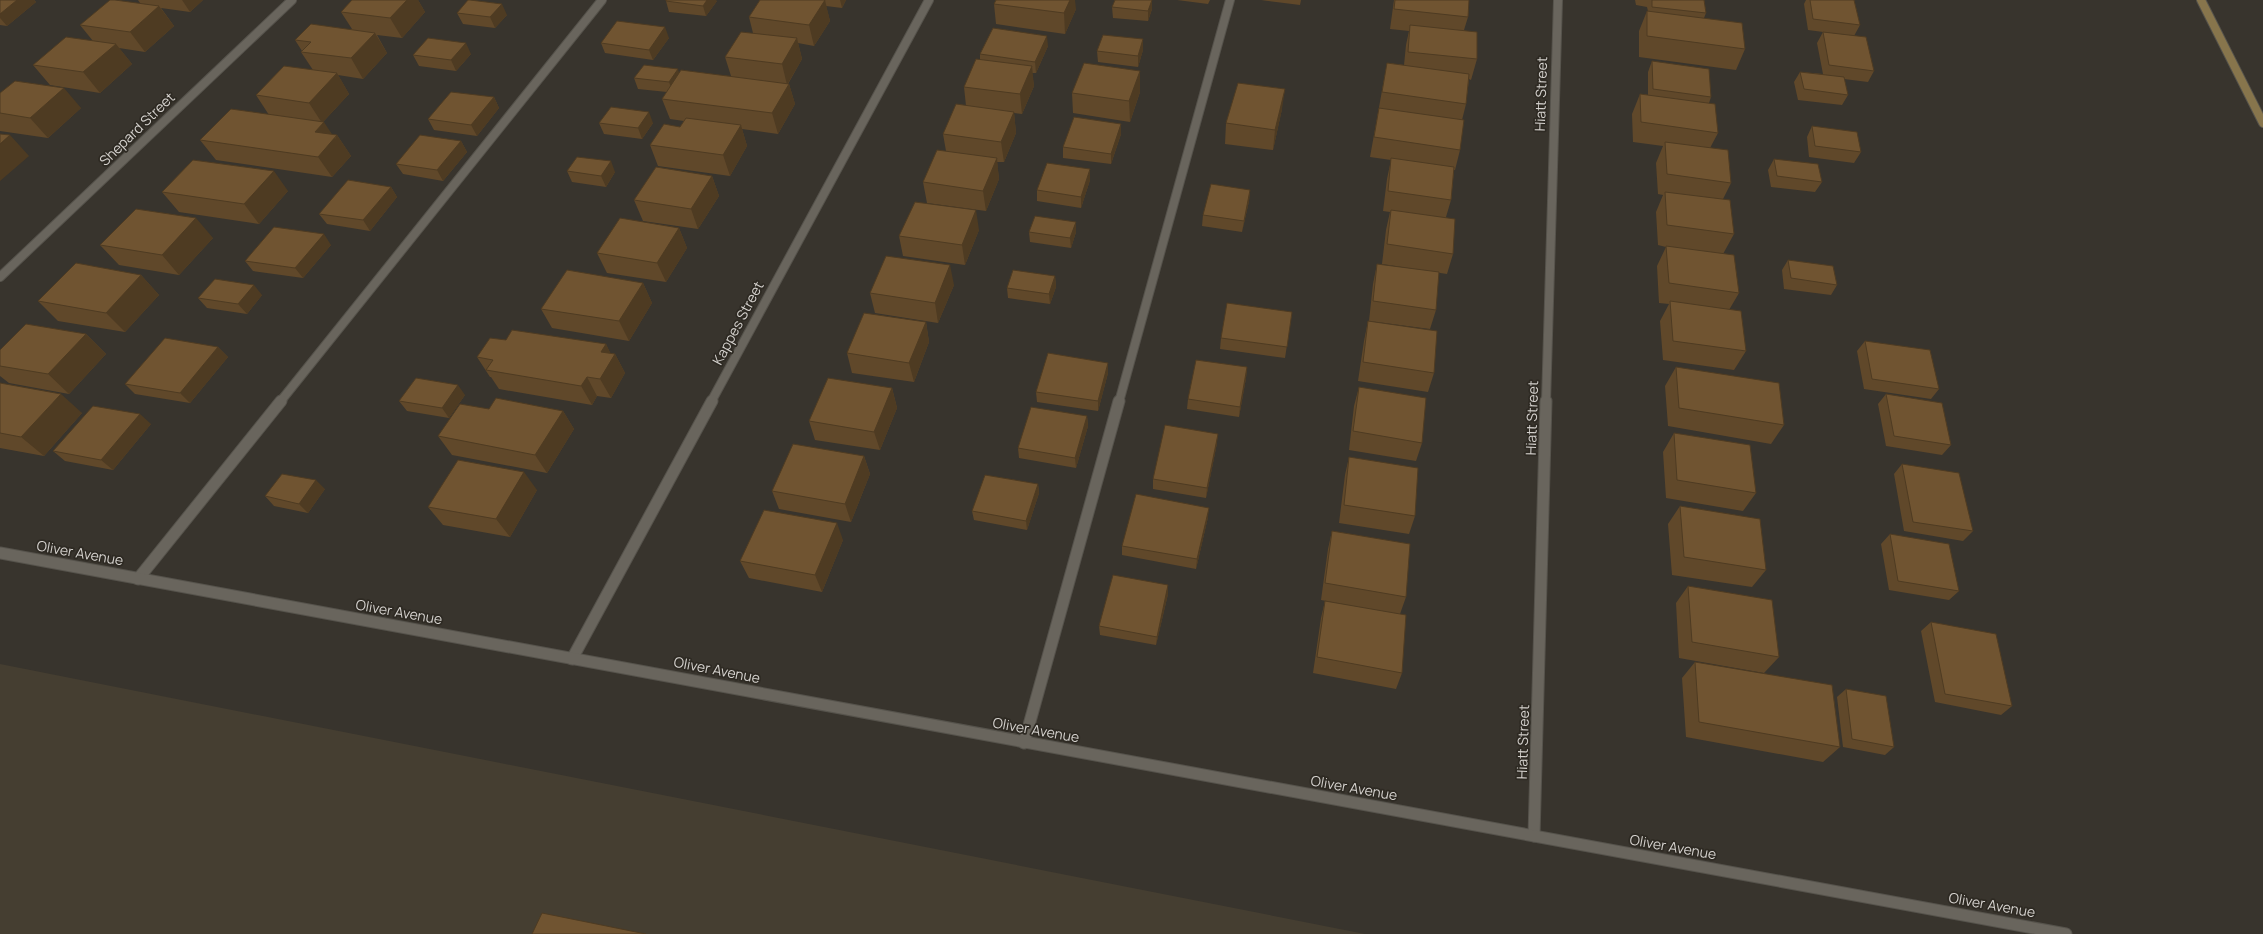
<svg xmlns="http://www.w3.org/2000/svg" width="2263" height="934" font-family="Manrope,sans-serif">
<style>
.built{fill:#453e31}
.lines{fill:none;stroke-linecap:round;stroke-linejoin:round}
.service-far1-casing{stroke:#56534c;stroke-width:10}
.service-casing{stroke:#56534c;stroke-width:13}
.minor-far1-casing{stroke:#56534c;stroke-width:10}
.minor-casing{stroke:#56534c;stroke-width:13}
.tertiary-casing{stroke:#56534c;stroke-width:13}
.secondary-casing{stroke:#56534c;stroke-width:10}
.service-far1{stroke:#69655d;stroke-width:8}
.service{stroke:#69655d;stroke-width:11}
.minor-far1{stroke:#69655d;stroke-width:8}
.minor{stroke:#69655d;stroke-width:11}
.tertiary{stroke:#69655d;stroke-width:11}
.secondary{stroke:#87754c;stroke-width:8}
.wall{fill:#60482a}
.shaded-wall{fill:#4e3b22}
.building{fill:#705431;stroke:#4e3b22}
.labels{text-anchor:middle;stroke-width:3.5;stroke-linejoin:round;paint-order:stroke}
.street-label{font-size:14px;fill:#d5d2ce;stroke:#2e2a23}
</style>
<rect width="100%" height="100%" fill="#38342d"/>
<!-- built -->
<path class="built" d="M0 664 1365 934H0Z"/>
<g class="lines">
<defs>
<path id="service-far1" d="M280 402 602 0
M1119 402 1230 0"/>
<path id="service" d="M138 579 281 401
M1024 743 1119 401"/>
<path id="minor-far1" d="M0 277 292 0
M711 402 929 0
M1546 402 1558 0"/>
<path id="minor" d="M572 659 712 401
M1534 836 1546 401"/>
<path id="tertiary" d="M0 553 2066 934"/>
<path id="secondary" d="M2201 0 2263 123"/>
</defs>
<!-- service-far1 casing -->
<use href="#service-far1" class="service-far1-casing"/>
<!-- service casing -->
<use href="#service" class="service-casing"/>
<!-- minor-far1 casing -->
<use href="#minor-far1" class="minor-far1-casing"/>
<!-- minor casing -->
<use href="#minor" class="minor-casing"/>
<!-- tertiary casing -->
<use href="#tertiary" class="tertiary-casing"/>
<!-- secondary casing -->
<use href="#secondary" class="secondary-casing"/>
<!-- service-far1 -->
<use href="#service-far1" class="service-far1"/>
<!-- service -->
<use href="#service" class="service"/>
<!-- minor-far1 -->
<use href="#minor-far1" class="minor-far1"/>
<!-- minor -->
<use href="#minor" class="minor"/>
<!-- tertiary -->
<use href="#tertiary" class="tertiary"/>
<!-- secondary -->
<use href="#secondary" class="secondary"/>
</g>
<!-- wall -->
<path class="wall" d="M0 0H34L36 2 7 26 0 25Z
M138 0H203L190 12 161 8 174 26 145 52 119 48 132 64 100 93 50 85 33 65 93 41 80 25 140 3Z
M352 0H418L425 12 402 38 377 35 387 53 363 79 338 75 349 94 323 122 332 135H337L351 156 332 177 216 160 200 140 269 115 256 95 313 70 301 52 302 51 295 40 352 29 341 12Z
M760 0H846L842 8 826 6 830 21 814 46 798 43 802 59 788 84H789L795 104 778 134 742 129 747 146 730 176 658 166 650 145 680 127 684 121 670 119 662 99 667 92 638 89 634 78 679 73 731 76 725 57 753 33 749 17Z
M1177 0H1210L1208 4Z
M1261 0H1301L1300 5Z
M1394 0H1469L1468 17 1464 30 1477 59 1471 80 1469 79 1466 104 1462 120 1460 150 1455 170H1454L1451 200 1446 217 1453 254 1447 274 1382 264 1386 230 1390 212 1383 211 1387 179 1391 160 1370 157 1387 63 1404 65 1406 45 1409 31 1390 29Z
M1635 0H1704L1706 13 1704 18 1745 49 1736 70 1639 57V31L1647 11H1648L1647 7 1636 5Z
M1806 0H1854L1860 25 1854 36 1808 30 1804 4Z
M666 1H717L706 16 669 12Z
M994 4 1076 9 1065 34 996 24Z
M1112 7 1152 9 1148 21 1113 18Z
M457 13 507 15 495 28 463 24Z
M1823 32 1874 71 1868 82 1844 79 1848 95 1842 105 1798 100 1794 82 1800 72 1823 74 1817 43Z
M669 38 653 60 605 53 601 43Z
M1143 39V50L1138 67 1098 62 1097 51Z
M1048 46 1036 73H1032L1034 86 1022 114 1014 113 1016 133 1004 162H997L999 179 986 211 927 203 923 182 946 151 943 134 966 106 964 87 980 59V54Z
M471 54 456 71 419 66 413 55Z
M1652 61 1711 97 1709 103 1718 133 1710 148 1731 183 1723 199 1734 234 1723 254 1739 293 1729 310 1746 351 1734 370 1663 360 1660 321 1669 304 1659 303 1657 266 1666 247 1658 245 1656 212 1663 195 1658 194 1656 163 1663 146 1633 142 1632 114 1640 94 1648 95V72Z
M1140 71V92L1130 122 1073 113 1072 93Z
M0 93 81 108 48 138 0 131Z
M494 97 499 108 477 136 434 130 428 119Z
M1282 109 1273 150 1225 144 1226 123Z
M599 123H653L642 139 604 134Z
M1812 126 1861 152 1854 163 1809 157 1807 137Z
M1121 134 1111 164 1063 158V147Z
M461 141 467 152 443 181 403 174 396 164Z
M1774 159 1822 182 1815 192 1771 187 1768 170Z
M1090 169V180L1081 208 1037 201V190Z
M567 171 615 172 606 187 572 182Z
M712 176 719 196 698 229 643 221 634 200Z
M391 187 397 197 370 231 327 224 319 214Z
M1250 190 1249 201 1242 232 1202 226 1203 215Z
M288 191 259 224 179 212 162 192Z
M679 228 687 248 666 282 607 273 597 253Z
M979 230 965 265 903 256 899 236Z
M1029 232H1076L1071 248 1030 242Z
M213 238 179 275 119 265 100 245Z
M331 245 303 278 253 271 245 261Z
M1788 260 1837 285 1831 295 1784 289 1782 270Z
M1377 264 1436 310 1430 329 1369 321 1373 284Z
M141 275 159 295 125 332 58 321 38 301Z
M1055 276 1056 287 1050 304 1008 298 1007 288Z
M643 283 652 303 629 341 552 328 541 309Z
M954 285 938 323 875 313 870 293Z
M262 295 247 314 207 308 198 298Z
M1292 312 1285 358 1220 349 1221 338Z
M1368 321 1434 373 1428 392 1358 381 1364 341Z
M926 322 929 342 914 382 852 373 847 353Z
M86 334 106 354 69 394 9 383 0 376V350Z
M506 340 606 344 610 353 615 354 625 373 611 398 597 396 592 405 499 389 491 377H490L477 357Z
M1865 341 1939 389 1931 399 1864 389 1857 351Z
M218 347 228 357 190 403 135 394 125 384Z
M1108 363V373L1098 411 1037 402 1036 392Z
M1247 367 1246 378 1239 417 1187 409 1188 399Z
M1676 367 1784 425 1771 444 1668 426 1665 386Z
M0 383 82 413 44 456 0 448Z
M1359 387 1422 443 1416 461 1349 450 1354 406Z
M892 388 897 408 880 450 815 440 809 421Z
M1886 394 1951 445 1942 455 1886 446 1878 404Z
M465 395 449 418 407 411 399 401Z
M489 409 563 411 574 429 547 473 452 455 438 436Z
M1087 416 1088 426 1076 468 1019 458 1018 448Z
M151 424 113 470 65 461 53 451Z
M1674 433 1756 493 1743 511 1666 498 1663 452Z
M1217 443 1206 498 1153 489V479Z
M864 456 870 474 851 522 779 509 772 491Z
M1349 457 1415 516 1409 534 1339 523 1345 475Z
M1902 464 1973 531 1963 541 1904 531 1894 474Z
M1038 484 1039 493 1027 530 974 520 972 511Z
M325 489 308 513 274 506 265 496Z
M537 490 510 537 443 525 428 507Z
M1680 506 1766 570 1752 587 1672 575 1668 524Z
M1208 517 1196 569 1122 555V546Z
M1332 531 1406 597 1400 614 1402 673 1396 689 1313 673 1321 618 1325 601 1364 608 1321 600 1328 549Z
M1890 534 1959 591 1949 600 1889 590 1881 544Z
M843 540 822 592 749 578 740 561Z
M1688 586 1779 657 1764 673 1679 658 1676 603Z
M1168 594 1156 645 1100 635 1099 626Z
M1931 622 2012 706 2001 715 1935 702 1921 631Z
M1695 662 1840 747 1823 762 1686 737 1682 678Z
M1846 689 1894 747 1885 755 1843 747 1837 697Z"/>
<!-- shaded-wall -->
<path class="shaded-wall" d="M17 0H34L36 2 7 26 0 18V14Z
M182 0H203L190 12Z
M407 0H418L425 12 402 38 390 18Z
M707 0H716L717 1 706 16 703 6Z
M825 0 830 21 814 46 809 25Z
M840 0H846L842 8Z
M1070 0H1075L1076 9 1065 34 1064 13Z
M1152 0V9L1148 21V11Z
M502 4 507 15 495 28 490 17Z
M159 6 174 26 145 52 130 32Z
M665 27 669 38 653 60 649 50Z
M375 33 387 53 363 79 351 58Z
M1047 36 1048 46 1036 73 1035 62Z
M797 38 802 59 787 85 782 64Z
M1143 39V50L1138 67V56Z
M466 43 471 54 456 71 451 60Z
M116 44 132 64 100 93 83 72Z
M1032 66 1034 86 1022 114 1020 94Z
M678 69 681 80 673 93 669 82Z
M1140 71V92L1130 122 1129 101Z
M337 73 349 94 322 123 309 103Z
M789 84 795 104 778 134 772 113Z
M64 88 81 108 48 138 30 118Z
M1285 89 1282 109 1273 150 1275 130Z
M494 97 499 108 477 136 471 125Z
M649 112 653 123 642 139 638 128Z
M1014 112 1016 133 1004 162 1001 142Z
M324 122 335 139 337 135 351 156 332 177 318 157 315 132Z
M1121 124V134L1111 164V154Z
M741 125 747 146 730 176 723 155Z
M10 135 29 156 0 181V144Z
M461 141 467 152 443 181 437 170Z
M997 158 999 179 986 211 983 191Z
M611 161 615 172 606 187 601 176Z
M1090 169V180L1081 208V197Z
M274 171 288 191 259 224 244 204Z
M712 176 719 196 698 229 691 209Z
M391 187 397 197 370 231 363 220Z
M1250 190 1249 201 1242 232 1244 221Z
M976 210 979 230 965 265 962 245Z
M196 218 213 238 179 275 162 255Z
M1076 222V232L1071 248 1070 238Z
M679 228 687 248 666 282 657 263Z
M324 234 331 245 303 278 295 268Z
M950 265 954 285 938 323 935 303Z
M141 275 159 295 125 332 106 313Z
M1055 276 1056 287 1050 304 1049 294Z
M643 283 652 303 629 341 619 321Z
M254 285 262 295 247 314 238 304Z
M926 322 929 342 914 382 909 363Z
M86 334 106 354 69 394 48 374Z
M606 344 613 358 615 354 625 373 611 398 600 379 601 352Z
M218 347 228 357 190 403 180 393Z
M1108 363V373L1098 411V401Z
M1247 367 1246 378 1239 417 1240 407Z
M587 377 597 396 592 405 581 386Z
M458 385 465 395 449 418 442 408Z
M892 388 897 408 880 450 874 432Z
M61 394 82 413 44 456 21 437Z
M563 411 574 429 547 473 535 455Z
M140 414 151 424 113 470 101 460Z
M1087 416 1088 426 1076 468 1075 458Z
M1218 434 1217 443 1206 498 1207 488Z
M864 456 870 474 851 522 845 504Z
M524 472 537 490 510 537 496 519Z
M316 480 325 489 308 513 299 504Z
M1038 484 1039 493 1027 530 1026 521Z
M1209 508 1208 517 1196 569 1197 559Z
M837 523 843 540 822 592 815 575Z
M1168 585V594L1156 645 1157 637Z"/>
<!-- building -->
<path class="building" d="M0 0H17L0 14Z
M110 0H115L159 6 130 32 80 25Z
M352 0H407L390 18 341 12Z
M468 0H470L502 4 490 17 457 13Z
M666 0H707L703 6 666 1Z
M760 0H825L809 25 749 17Z
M996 0H1070L1064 13 994 4Z
M1115 0H1152L1148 11 1112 7Z
M1395 0H1469L1468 17 1394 9Z
M1652 0H1704L1706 13 1652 7Z
M1810 0H1854L1860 25 1813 19Z
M1647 11 1742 23 1745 49 1647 36Z
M617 21 665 27 649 50 601 43Z
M311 24 375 33 351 58 301 52 311 42 295 40Z
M1410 25 1477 32V59L1408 52Z
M993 28 1047 36 1035 62 980 54Z
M741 32 797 38 782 64 725 57Z
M1823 32 1866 37 1874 71 1829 65Z
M1103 35 1143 39 1138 56 1097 51Z
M66 37 116 44 83 72 33 65Z
M428 38 466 43 451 60 413 55Z
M976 59 1032 66 1020 94 964 87Z
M1652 61 1709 69 1711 97 1653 89Z
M1084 63 1140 71 1129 101 1072 93Z
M1387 63 1469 74 1466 104 1382 92Z
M644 65 678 69 669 82 634 78Z
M284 66 337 73 309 103 256 95Z
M681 70 789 84 772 113 662 99Z
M1800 72 1844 77 1848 95 1804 89Z
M15 81 64 88 30 118 0 113V93Z
M1238 83 1285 89 1275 130 1226 123Z
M451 92 494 97 471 125 428 119Z
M1640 94 1715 104 1718 133 1641 122Z
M956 104 1014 112 1001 142 943 134Z
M611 107 649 112 638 128 599 123Z
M1379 108 1464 120 1460 150 1374 137Z
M231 109 324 122 315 132 337 135 318 157 200 140Z
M1074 117 1121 124 1111 154 1063 147Z
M686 118 741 125 723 155 650 145 664 124 680 127Z
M1812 126 1857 132 1861 152 1815 146Z
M0 134 10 135 0 144Z
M420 135 461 141 437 170 396 164Z
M1665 142 1728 150 1731 183 1667 174Z
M937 150 997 158 983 191 923 182Z
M577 157 611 161 601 176 567 171Z
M1391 158 1454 167 1451 200 1388 191Z
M1774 159 1818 164 1822 182 1777 176Z
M193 160 274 171 244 204 162 192Z
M1047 163 1090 169 1081 197 1037 190Z
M656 167 712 176 691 209 634 200Z
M348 180 391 187 363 220 319 214Z
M1211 184 1250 190 1244 221 1203 215Z
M1665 192 1730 200 1734 234 1667 225Z
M915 202 976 210 962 245 899 236Z
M136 209 196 218 162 255 100 245Z
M1391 210 1455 219 1453 254 1387 244Z
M1035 216 1076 222 1070 238 1029 232Z
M620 218 679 228 657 263 597 253Z
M274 227 324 234 295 268 245 261Z
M1666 246 1734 255 1739 293 1669 283Z
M886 256 950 265 935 303 870 293Z
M1788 260 1833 266 1837 285 1791 278Z
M76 263 141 275 106 313 38 301Z
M1377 264 1439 272 1436 310 1373 301Z
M567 270 643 283 619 321 541 309Z
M1013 270 1055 276 1049 294 1007 288Z
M215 279 254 285 238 304 198 298Z
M1670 301 1741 311 1746 351 1673 341Z
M1227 303 1292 312 1287 347 1221 338Z
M864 313 926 322 909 363 847 353Z
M1368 321 1437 331 1434 373 1363 362Z
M26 324 86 334 48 374 0 366V350Z
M512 330 606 344 601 352 615 354 600 379 587 377 581 386 486 370 493 360 477 357 490 338 506 340Z
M165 338 218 347 180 393 125 384Z
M1865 341 1930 350 1939 389 1872 379Z
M1048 353 1108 363 1098 401 1036 392Z
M1196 360 1247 367 1240 407 1188 399Z
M1676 367 1779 383 1784 425 1679 408Z
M416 378 458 385 442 408 399 401Z
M828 378 892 388 874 432 809 421Z
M0 383 61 394 21 437 0 433Z
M1359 387 1426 398 1422 443 1353 431Z
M1886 394 1942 403 1951 445 1894 436Z
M496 398 563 411 535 455 438 436 460 404 489 409Z
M93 406 140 414 101 460 53 451Z
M1031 407 1087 416 1075 458 1018 448Z
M1165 425 1218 434 1207 488 1153 479Z
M1674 433 1750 445 1756 493 1677 480Z
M793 444 864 456 845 504 772 491Z
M1349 457 1418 468 1415 516 1344 505Z
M458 460 524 472 496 519 428 507Z
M1902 464 1959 473 1973 531 1913 522Z
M282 474 316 480 299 504 265 496Z
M985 475 1038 484 1026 521 972 511Z
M1136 494 1209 508 1197 559 1122 546Z
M1680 506 1760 519 1766 570 1684 557Z
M764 510 837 523 815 575 740 561Z
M1332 531 1410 544 1406 597 1325 583Z
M1890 534 1949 544 1959 591 1898 581Z
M1113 575 1168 585 1157 637 1099 626Z
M1688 586 1772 600 1779 657 1692 642Z
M1325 601 1406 615 1402 673 1317 657Z
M1931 622 1996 634 2012 706 1945 694Z
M1695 662 1832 685 1840 747 1699 722Z
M1846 689 1886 696 1894 747 1852 739Z
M542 913 646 934H532Z"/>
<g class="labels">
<!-- street labels -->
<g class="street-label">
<text transform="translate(1541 94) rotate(-88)" y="5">Hiatt Street</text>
<text transform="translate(137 129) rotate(-44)" y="5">Shepard Street</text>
<text transform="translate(738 323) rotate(-62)" y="5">Kappes Street</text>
<text transform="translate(1532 418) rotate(-88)" y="5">Hiatt Street</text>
<text transform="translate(80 553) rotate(10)" y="5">Oliver Avenue</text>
<text transform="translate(399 612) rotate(10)" y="5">Oliver Avenue</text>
<text transform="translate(717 670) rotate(11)" y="5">Oliver Avenue</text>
<text transform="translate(1036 730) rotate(10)" y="5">Oliver Avenue</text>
<text transform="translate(1523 742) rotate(-88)" y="5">Hiatt Street</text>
<text transform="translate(1354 788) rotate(10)" y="5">Oliver Avenue</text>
<text transform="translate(1673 847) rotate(10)" y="5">Oliver Avenue</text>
<text transform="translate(1992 905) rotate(10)" y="5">Oliver Avenue</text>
</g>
</g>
</svg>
